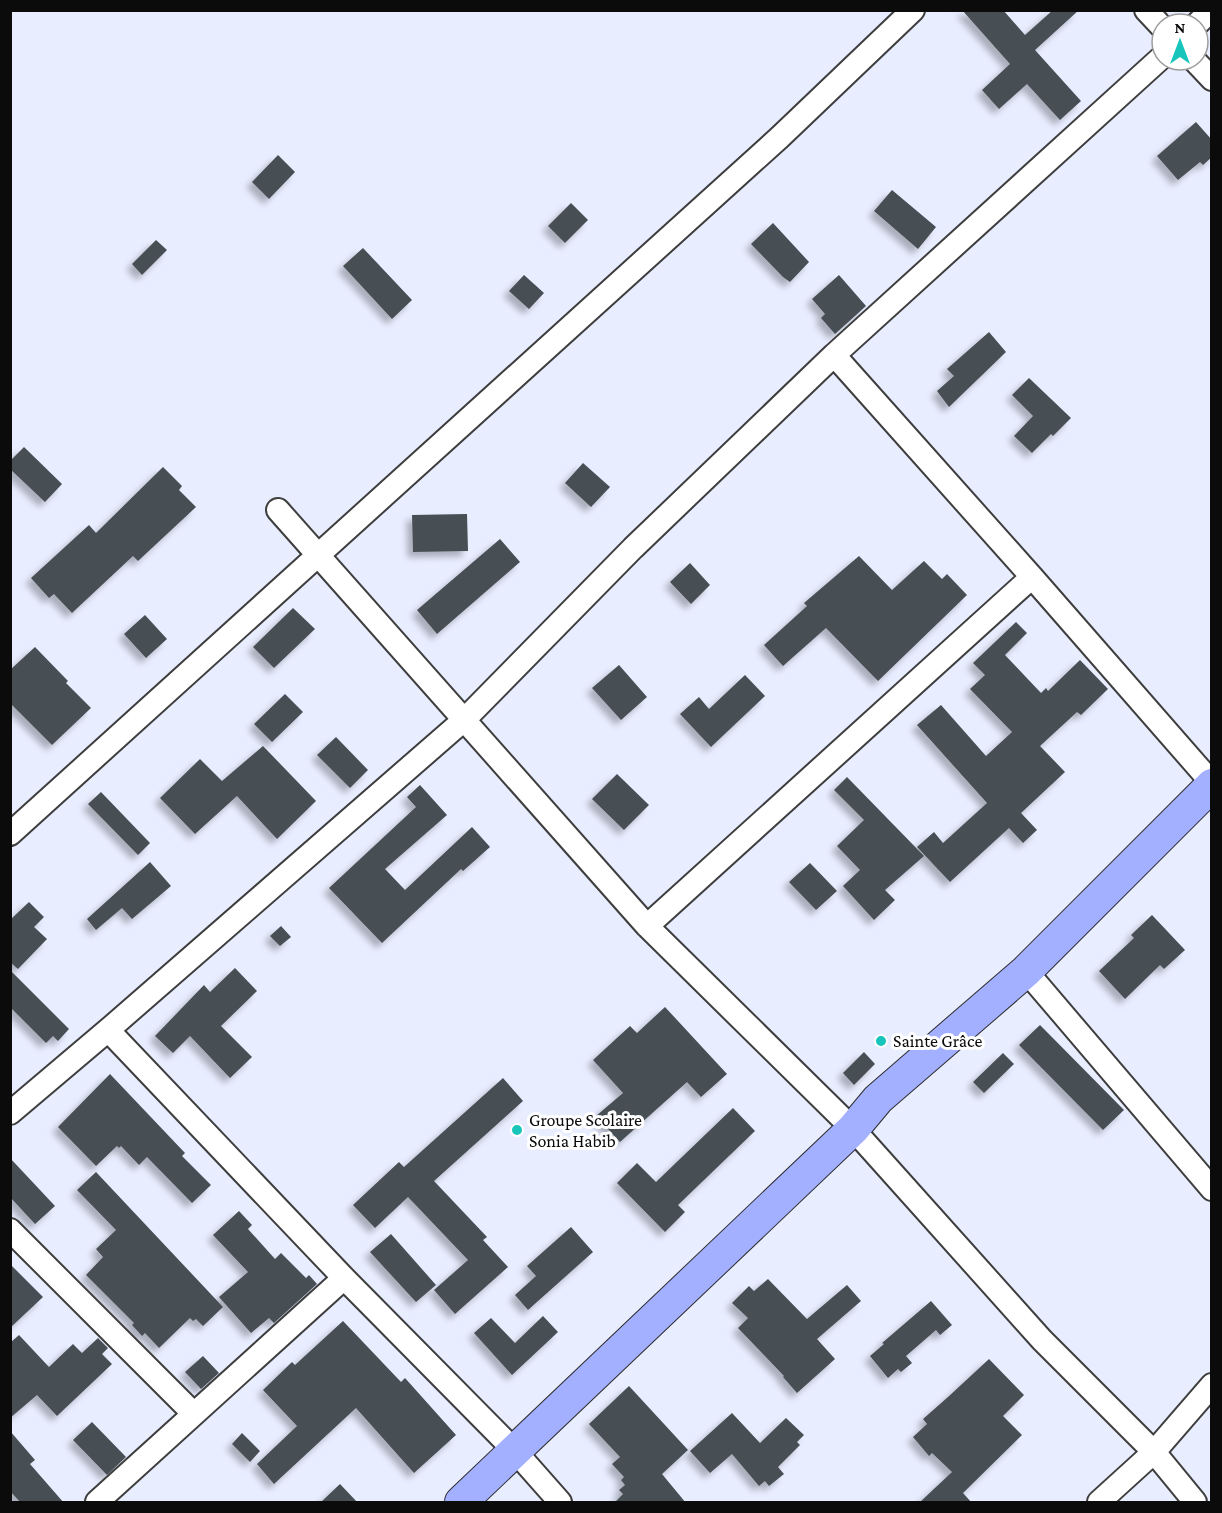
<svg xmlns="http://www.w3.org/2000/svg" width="1222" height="1513" font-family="'Crimson Pro',serif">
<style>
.building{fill:#464f54;filter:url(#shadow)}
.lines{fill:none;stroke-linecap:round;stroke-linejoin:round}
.street-casing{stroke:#3e3e3e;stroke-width:26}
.secondary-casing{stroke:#2d2d2d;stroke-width:34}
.street{stroke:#fff;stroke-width:22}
.secondary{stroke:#a3afff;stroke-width:32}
.poi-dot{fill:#18c5ba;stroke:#fff;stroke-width:2}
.labels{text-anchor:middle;stroke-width:6;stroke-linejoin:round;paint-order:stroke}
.poi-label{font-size:18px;fill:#0b0b0b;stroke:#fff;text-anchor:start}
</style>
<defs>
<filter id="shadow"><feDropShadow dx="-5.5" dy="5.5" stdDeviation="3" flood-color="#0004"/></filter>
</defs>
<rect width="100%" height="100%" fill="#e8edff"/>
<!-- building -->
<path class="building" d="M962 10H1003L1025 35 1053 10H1079L1035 50 1081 101 1060 120 1027 84 999 109 982 90 1010 64Z
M1196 122 1212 140V157L1203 165 1200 162 1178 180 1157 156Z
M278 155 295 172 269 199 252 182Z
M892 190 936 227 918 249 874 211Z
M571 203 588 220 565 243 548 226Z
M773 223 809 262 790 282 783 277 751 244Z
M156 240 167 250 142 275 132 264Z
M363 248 412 300 392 319 343 266Z
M524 275 544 293 529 309 509 291Z
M839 275 866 306 835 334 821 318 825 314 812 299Z
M989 332 1006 352 949 407 937 391 954 376 947 369Z
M1029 378 1071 418 1053 436 1051 434 1032 453 1014 436 1033 416 1012 395Z
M24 447 62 484 45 502 10 469V461Z
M583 463 610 487 591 507 565 483Z
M163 467 182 486 179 490 196 507 138 561 133 556 72 613 54 594 49 598 31 578 89 525 96 533Z
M467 514 468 551 413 552 412 515Z
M500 539 520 562 437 634 417 610Z
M859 556 892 590 924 561 942 579 947 574 967 595 878 681 826 628 783 666 764 645 807 606 804 603Z
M690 563 710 585 691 604 670 582Z
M293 608 315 629 274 668 253 647Z
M145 615 167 639 146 658 124 634Z
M1016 622 1027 633 1005 655 1041 693 1046 688 1048 691 1080 660 1108 689 1081 715 1077 712 1040 746 1065 772 1021 813 1037 830 1023 843 1009 828 950 882 917 847 934 832 943 843 987 803 917 725 941 705 986 756 1012 732 970 689 985 675 973 663Z
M35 647 68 681 66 683 91 708 52 745 10 703V670Z
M619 665 647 697 621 720 592 688Z
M745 675 765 696 711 747 680 714 699 697 709 709Z
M285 694 303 712 272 742 254 724Z
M336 737 368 770 350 788 317 755Z
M263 746 316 801 277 839 237 796 195 834 160 798 200 759 222 781Z
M617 774 649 805 624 830 592 799Z
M847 777 924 856 885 890 895 900 874 920 843 886 860 870 837 846 864 820 834 790Z
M420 785 447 815 385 869 405 890 472 827 490 847 463 871 461 869 382 943 329 888 416 807 407 797Z
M101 792 150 843 138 855 88 804Z
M150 862 171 886 132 919 122 908 96 930 87 919Z
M810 863 837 891 816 910 789 882Z
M29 902 44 917 34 927 47 939 18 969 10 962V920Z
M1152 915 1185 950 1164 969 1160 965 1125 999 1099 971 1134 938 1131 935Z
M281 926 291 937 280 946 270 936Z
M235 968 257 991 221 1026 252 1057 230 1078 190 1036 173 1053 155 1036 204 985 210 992Z
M10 970 69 1029 58 1041 53 1036 46 1043 10 1007Z
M665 1007 727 1074 701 1097 687 1082 620 1142 596 1116 623 1093 593 1060 630 1026 637 1033Z
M1040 1025 1124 1110 1103 1130 1019 1045Z
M864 1052 875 1064 854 1085 843 1073Z
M1003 1053 1014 1064 984 1093 973 1082Z
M110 1074 185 1153 182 1156 211 1185 192 1203 147 1157 139 1165 121 1146 119 1148 117 1146 96 1166 58 1127Z
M503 1078 523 1101 434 1181 487 1237 483 1240 508 1267 455 1314 434 1290 468 1260 408 1197 375 1228 353 1205 399 1162 404 1167Z
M733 1108 755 1131 678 1205 685 1212 665 1232 617 1183 637 1163 656 1182Z
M10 1158 55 1206 35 1224 10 1197Z
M96 1172 223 1307 203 1326 196 1319 193 1321 190 1318 159 1348 145 1333 142 1336 132 1325 134 1323 86 1275 103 1257 96 1249 116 1230 77 1190Z
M239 1211 252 1225 248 1229 275 1259 281 1253 306 1278 309 1275 317 1284 274 1323 269 1318 251 1333 219 1297 248 1272 213 1235Z
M571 1227 593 1252 528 1310 515 1295 536 1276 527 1266Z
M391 1234 436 1285 416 1302 370 1252Z
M10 1264 43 1297 10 1328Z
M768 1279 807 1319 847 1285 861 1301 817 1339 835 1359 797 1393 783 1377 784 1376 738 1328 748 1318 732 1303 749 1286 754 1291Z
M931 1301 952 1325 940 1335 936 1330 906 1356 912 1363 901 1372 898 1369 888 1378 870 1356 884 1344 882 1343Z
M543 1316 558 1332 512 1375 474 1333 491 1318 515 1343Z
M343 1321 401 1382 405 1378 456 1435 414 1473 356 1408 274 1484 257 1464 297 1426 263 1390 292 1362 295 1365Z
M19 1335 49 1367 73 1344 82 1353 98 1338 108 1348 102 1354 112 1364 57 1416 37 1395 10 1418V1343Z
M203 1356 219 1373 201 1389 185 1372Z
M989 1359 1024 1395 1003 1416 1022 1435 963 1493 972 1503H919L952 1472 932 1453 929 1456 913 1437 927 1424 923 1419 948 1397Z
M629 1386 688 1450 662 1474 686 1503H614L623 1494 619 1490 625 1485 621 1480 624 1477 612 1464 620 1457 589 1424Z
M732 1413 760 1443 786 1418 804 1435 797 1442 800 1445 778 1467 784 1474 769 1486 765 1481 759 1486 732 1454 710 1473 690 1451Z
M92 1422 126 1457 107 1475 73 1440Z
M10 1431 35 1460 30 1464 64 1503H21L10 1491Z
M242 1433 260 1451 250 1462 232 1444Z
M340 1484 358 1503H320Z"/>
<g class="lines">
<defs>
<path id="street" d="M1146 10 1162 27
M1197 24 1211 10
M1194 60 1212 79
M834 355 1032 577 1212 783
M278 510 647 926 853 1129 1042 1340 1154 1452 1195 1502
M10 834 780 137 913 10
M647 926 1032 577
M1026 971 1212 1189
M108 1030 344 1278 515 1451 560 1502
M10 1113 108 1030 465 719 633 548 834 355 1162 57
M10 1230 194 1414
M97 1502 344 1278
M1099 1502 1154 1452 1212 1385"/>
<path id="secondary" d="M461 1502 853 1129 878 1099 1026 971 1212 785"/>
</defs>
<!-- street casing -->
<use href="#street" class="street-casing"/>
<!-- secondary casing -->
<use href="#secondary" class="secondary-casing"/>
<!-- street -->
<use href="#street" class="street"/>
<!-- secondary -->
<use href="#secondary" class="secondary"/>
</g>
<!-- markers -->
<g class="poi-dot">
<circle cx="881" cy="1041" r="6"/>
<circle cx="517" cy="1130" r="6"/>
</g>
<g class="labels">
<!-- poi labels -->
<g class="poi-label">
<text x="893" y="1047">Sainte Grâce</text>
<text x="529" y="1126">Groupe Scolaire<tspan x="529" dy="21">Sonia Habib</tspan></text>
</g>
</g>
<!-- border -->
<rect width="1222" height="1513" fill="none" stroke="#0b0b0b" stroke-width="24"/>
<!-- north arrow -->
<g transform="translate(1180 42)"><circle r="28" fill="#ffffff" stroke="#9d9d9d" stroke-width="1.5"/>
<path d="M0-4.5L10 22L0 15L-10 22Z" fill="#18c5ba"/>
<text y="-9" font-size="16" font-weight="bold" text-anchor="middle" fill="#0b0b0b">N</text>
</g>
</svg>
